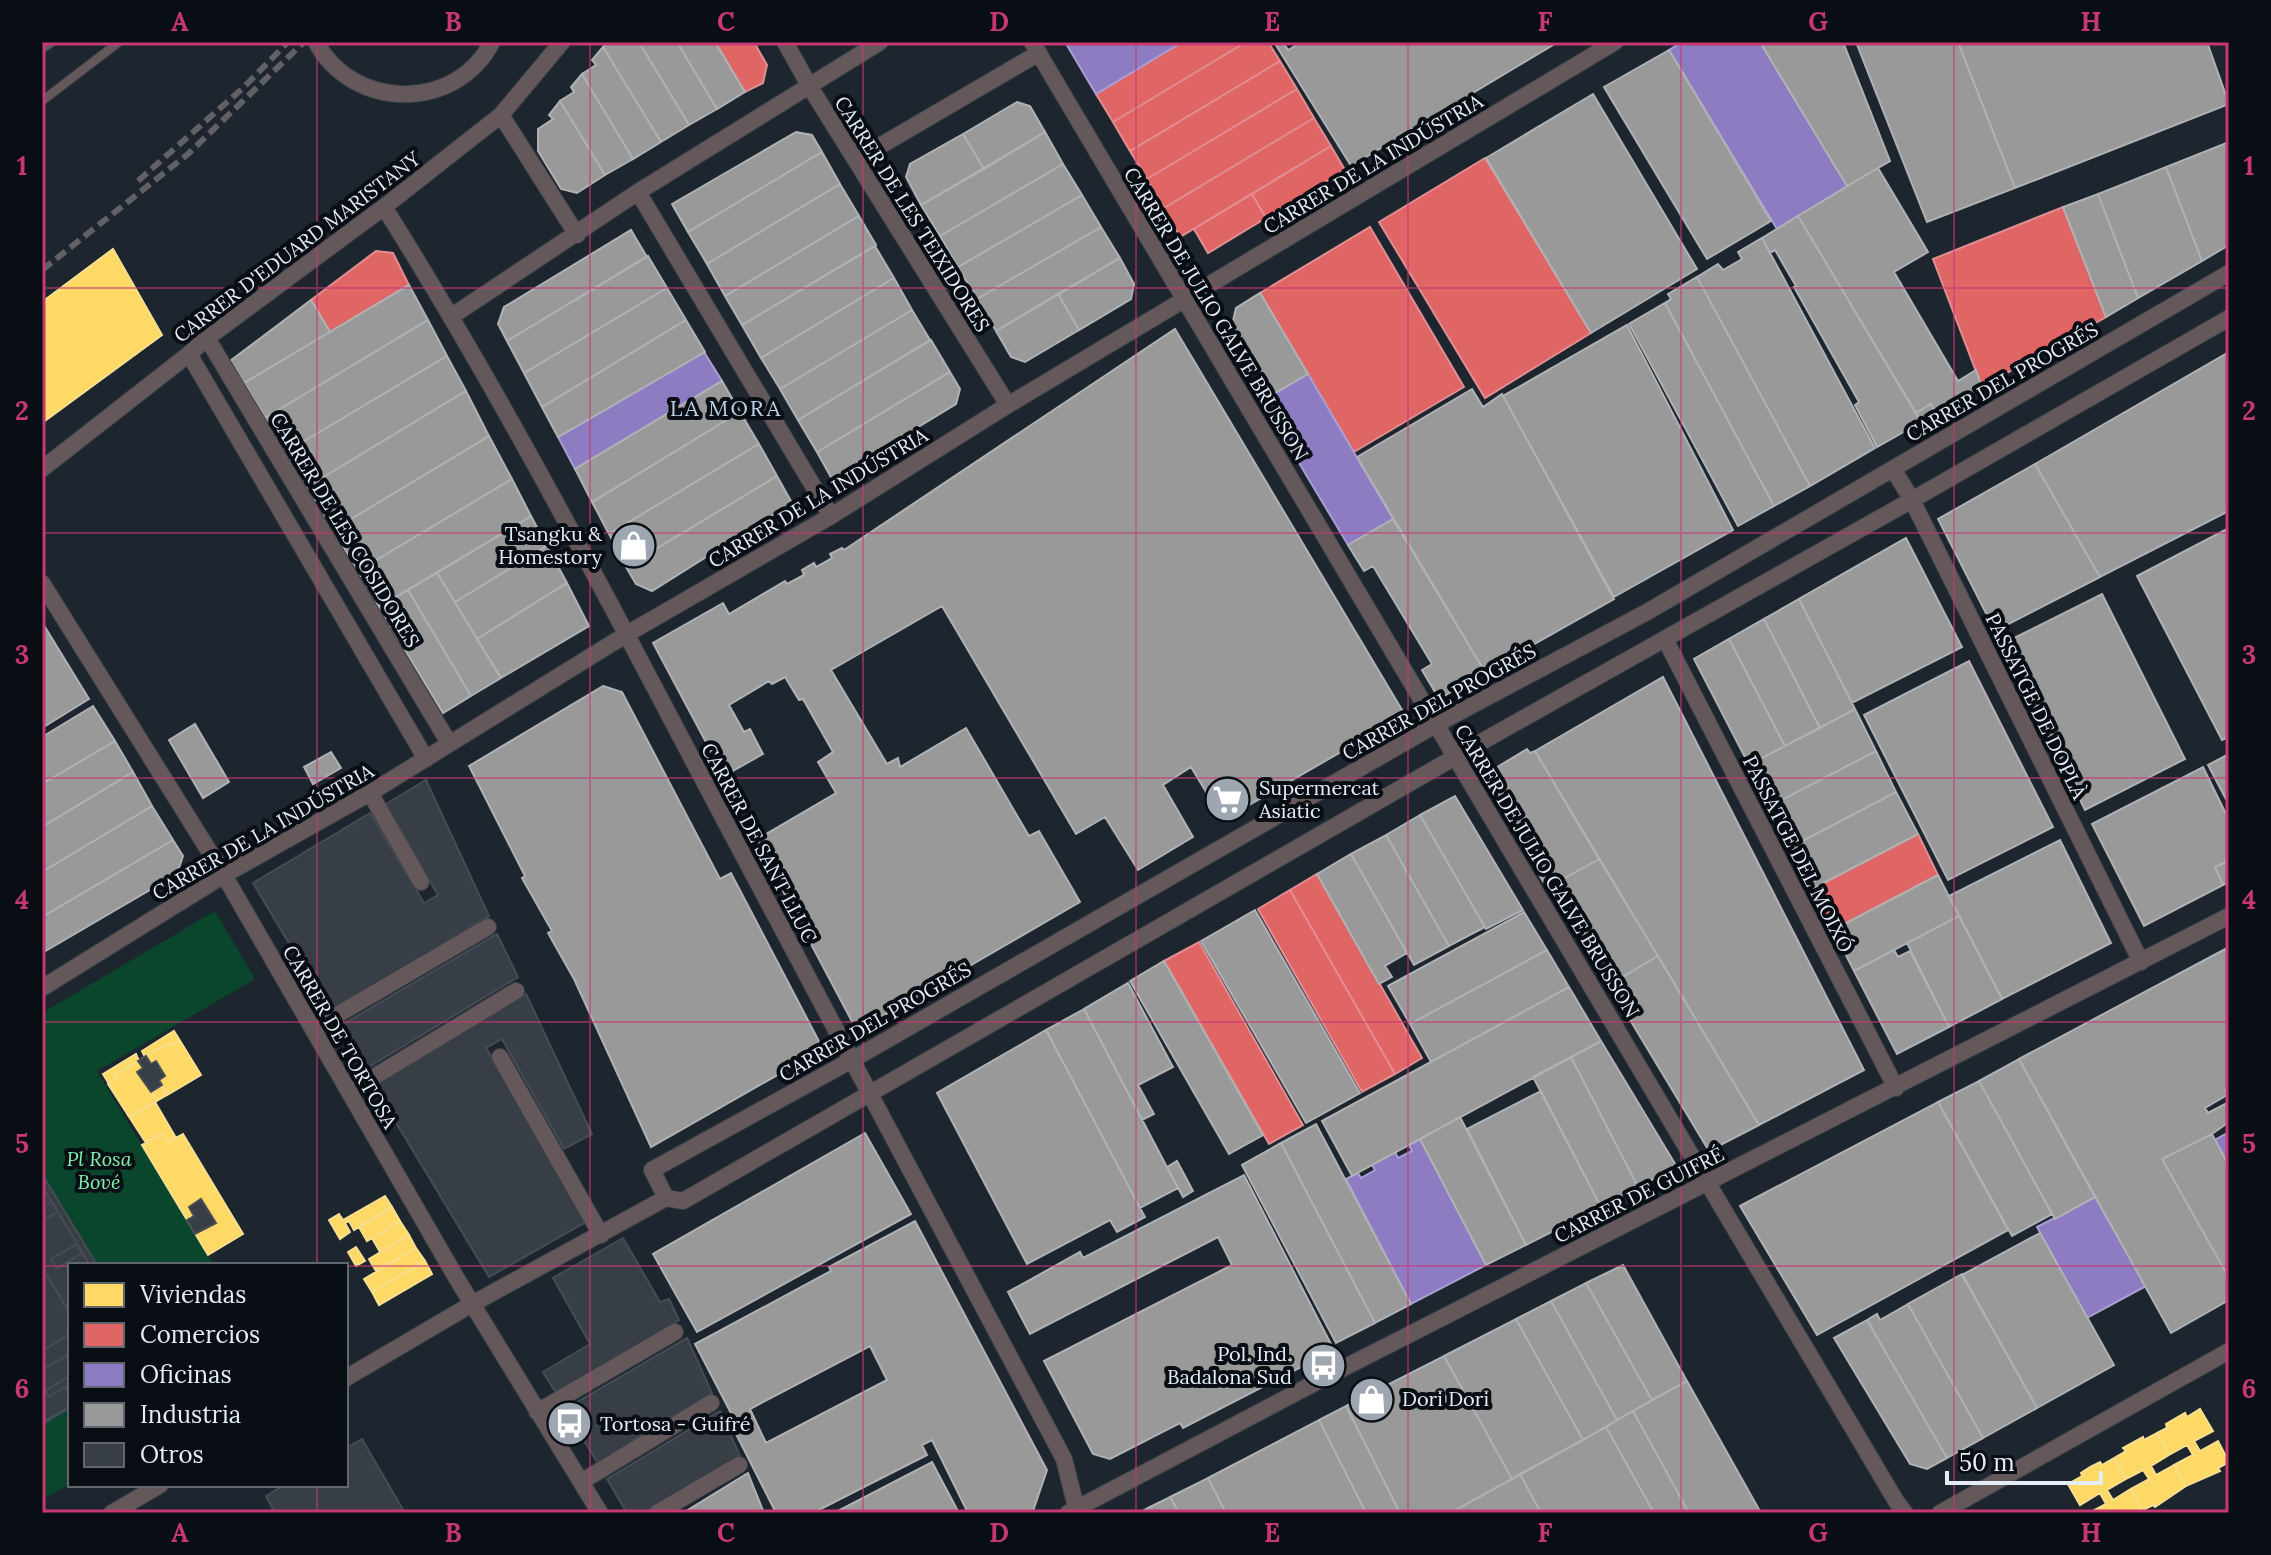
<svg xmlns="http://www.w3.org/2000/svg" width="2271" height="1555" font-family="Lora,serif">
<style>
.green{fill:#0a462b}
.homes{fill:#ffd966;stroke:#f7df92;stroke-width:2}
.shops{fill:#e06666;stroke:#e18e92;stroke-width:2}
.offices{fill:#8e7cc3;stroke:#a89ed3;stroke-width:2}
.industry{fill:#999;stroke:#afb2b5;stroke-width:2;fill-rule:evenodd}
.building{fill:#383e45;stroke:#454c55;stroke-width:2}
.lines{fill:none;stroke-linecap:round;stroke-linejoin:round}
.service-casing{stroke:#3a4148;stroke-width:10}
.minor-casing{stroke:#3a4148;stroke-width:18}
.service{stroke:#64585b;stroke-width:8}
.minor{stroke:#64585b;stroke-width:16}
.rail{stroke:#616064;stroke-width:6;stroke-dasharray:12 6;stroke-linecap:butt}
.grid{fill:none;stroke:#c73872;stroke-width:2;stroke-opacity:0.55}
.labels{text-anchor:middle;stroke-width:8;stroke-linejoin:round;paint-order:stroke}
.street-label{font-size:20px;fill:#e3ecf7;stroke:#080e14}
.poi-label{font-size:20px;fill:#e3ecf7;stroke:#080e14;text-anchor:start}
.park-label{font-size:20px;font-style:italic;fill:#82f0ac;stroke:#080e14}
.neighbourhood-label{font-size:22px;letter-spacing:2px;fill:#bccfe3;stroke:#080e14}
.neatline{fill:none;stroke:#c73872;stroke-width:3}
.grid-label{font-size:26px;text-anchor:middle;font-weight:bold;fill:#c73872}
</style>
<rect width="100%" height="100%" fill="#1d252e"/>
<!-- green -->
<path class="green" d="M215 911 255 979 97 1071 214 1265H97L42 1174V1013Z
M70 1406V1484L42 1500V1423Z"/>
<!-- homes -->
<path class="homes" d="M113 249 162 335 42 423V302Z
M174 1031 201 1075 167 1095 162 1085 151 1092 157 1101 129 1117 103 1074 136 1054 139 1061 145 1057 142 1051Z
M180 1041 201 1075 155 1102 176 1138 183 1134 243 1234 208 1255 142 1145 146 1143 108 1084 117 1078 115 1075 146 1056 169 1043 171 1046Z
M162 1133 168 1142 183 1134 243 1234 208 1255 142 1145Z
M385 1196 392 1207 354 1230 349 1221 345 1223 350 1232 340 1239 329 1220 339 1214 343 1220Z
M392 1207 400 1221 367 1241 359 1227Z
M400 1221 409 1235 380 1252 372 1238Z
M409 1235 416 1248 376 1271 369 1259Z
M356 1247 365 1261 356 1266 348 1252Z
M416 1248 425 1261 372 1292 364 1279Z
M425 1261 432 1274 379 1305 372 1292Z
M2200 1409 2213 1431 2194 1441 2200 1451 2218 1441 2229 1462 2218 1468 2220 1471 2186 1486 2174 1465 2193 1455 2187 1445 2169 1455 2157 1433 2167 1428 2166 1424 2185 1413 2187 1417Z
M2157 1433 2169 1455 2151 1466 2156 1475 2174 1465 2186 1486 2155 1507 2153 1505 2143 1510 2131 1489 2149 1479 2143 1470 2126 1479 2114 1458 2126 1451 2123 1448 2143 1437 2144 1440Z
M2114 1458 2126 1479 2107 1490 2113 1500 2131 1489 2143 1510 2138 1513H2089L2106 1504 2100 1493 2080 1505 2068 1484 2082 1476 2081 1473 2090 1467 2100 1462 2102 1465Z"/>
<!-- shops -->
<path class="shops" d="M715 42H754L767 65 763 83 745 92Z
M1182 42H1246L1113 122 1096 94Z
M1246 42H1268L1280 61 1130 151 1113 122Z
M1280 61 1297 89 1147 179 1130 151Z
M1297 89 1314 118 1164 208 1147 179Z
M1314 118 1331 146 1180 237 1164 208Z
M1331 146 1345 170 1266 218 1252 194Z
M1485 158 1591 333 1485 398 1379 222Z
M1252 194 1266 218 1208 253 1194 229Z
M2063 207 2106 317 1982 387 1933 259Z
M1370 227 1464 387 1354 452 1260 293Z
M376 251 393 253 409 285 330 332 311 300Z
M1918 834 1938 875 1833 930 1812 889Z
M1317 874 1422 1058 1395 1074 1290 890Z
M1290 890 1395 1074 1362 1092 1258 909Z
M1199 942 1303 1125 1269 1144 1164 961Z"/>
<!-- offices -->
<path class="offices" d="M1065 42H1182L1096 94Z
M1682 42H1760L1847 186 1777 229 1669 50Z
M704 352 722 381 575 469 558 437Z
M1308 374 1393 519 1348 545 1262 401Z
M2229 1132V1166L2215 1140Z
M1420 1139 1486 1265 1411 1304 1346 1179 1358 1173 1361 1178 1375 1170 1372 1165 1395 1152 1398 1158 1412 1151 1409 1145Z
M2095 1197 2146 1286 2087 1318 2037 1227Z"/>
<!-- industry -->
<path class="industry" d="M610 42H639L689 125 661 142 603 47Z
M639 42H677L717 109 689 125Z
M677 42H715L745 92 717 109Z
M1274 42H1283L1288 50 1302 42H1558L1351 166Z
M1760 42H1843L1890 161 1847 186Z
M1856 42H1958L2015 188 1927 222Z
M1958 42H2207L2229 104 2015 188Z
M603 47 661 142 633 159 582 74 596 65 592 60Z
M1669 50 1771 221 1707 259 1604 87Z
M582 74 633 159 605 175 560 101 574 92 571 87Z
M1593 94 1697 269 1591 333 1486 158Z
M560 101 605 175 577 193 561 189 538 151V129L553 119 549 115Z
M1017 102 1030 106 1045 132 984 169 963 134Z
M796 132 812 135 822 152 688 232 672 204Z
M1045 132 1063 164 940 236 921 205Z
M963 134 984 169 921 205 906 177 910 164Z
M2229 142V245L2202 261 2166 167Z
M822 152 840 184 707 264 688 232Z
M1063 164 1082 195 958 267 940 236Z
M2166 167 2202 261 2138 298 2098 194Z
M1878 168 1928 252 1894 272 1958 381 1976 370 1982 387 1936 413 1931 404 1916 413 1798 216Z
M840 184 859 216 725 296 707 264Z
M2098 194 2138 298 2106 317 2063 207Z
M1082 195 1101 227 977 299 958 267Z
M859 216 876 245 742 325 725 296Z
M1798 216 1921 422 1877 447 1855 405 1859 402 1794 287 1796 286 1775 250 1770 253 1762 238Z
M1101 227 1120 258 996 331 977 299Z
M631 230 647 257 507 341 498 324 504 307Z
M1762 238 1875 448 1810 486 1697 277 1718 264 1723 270 1742 259 1738 252Z
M875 246 894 278 761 358 742 325Z
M648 256 667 288 524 373 507 341Z
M1120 258 1134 284 1131 299 1079 330 1058 294Z
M1697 277 1810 486 1774 506 1665 303 1671 299 1668 294Z
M894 278 912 310 780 389 761 358Z
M409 285 428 320 265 418 244 383Z
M667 288 686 320 542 407 524 373Z
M1260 293 1308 374 1273 394 1232 325 1236 308Z
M1058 294 1079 330 1025 362 1011 357 996 331Z
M311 300 330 332 244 383 230 361Z
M1665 303 1774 506 1738 526 1629 324Z
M912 310 930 340 798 420 780 389Z
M428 320 447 356 286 452 265 418Z
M686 320 705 352 558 437 542 407Z
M1627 325 1733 530 1614 597 1503 396Z
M1175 329 1405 715 1223 820 1191 767 1163 785 1193 837 1138 870 1105 817 1076 834 942 606 831 670 887 764 898 758 900 767 966 728 1029 836 1039 831 1080 902 857 1031 756 840 836 793 818 762 833 752 803 699 799 700 785 677 772 684 769 681 729 705 744 732 750 729 763 754 724 776 653 643 723 603 729 614 785 581 787 584 804 575 802 570 814 563 816 567 832 558 830 554 842 548 844 550Z
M931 340 950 372 817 452 798 420Z
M2229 352V511L2100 577 2035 464Z
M447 356 466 391 307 487 286 452Z
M950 372 960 389 956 404 832 479 817 452Z
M722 381 740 412 592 502 575 469Z
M1472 389 1483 407 1502 394 1614 599 1485 672 1357 457Z
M466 391 489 436 333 530 307 487Z
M1931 404 1936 413 1921 422 1916 413Z
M740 412 759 444 609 534 592 502Z
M489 436 512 479 358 571 333 530Z
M759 444 777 476 626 567 609 534Z
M2035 464 2100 577 1995 631 1938 519Z
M777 476 792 503 652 591 636 584 626 567Z
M512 479 531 516 379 607 358 571Z
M531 516 547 546 455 602 437 573Z
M1393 519 1485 672 1439 699 1422 670 1432 664 1373 566 1364 571 1348 545Z
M2229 528V737L2222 740 2137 576Z
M1906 538 1962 647 1852 703 1799 599Z
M547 546 567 583 477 639 455 602Z
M437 573 501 678 471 696 408 590Z
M567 583 589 626 501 678 477 639Z
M408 590 471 696 443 713 379 607Z
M2102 594 2185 759 2085 810 2002 644Z
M1799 599 1855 709 1820 728 1764 619Z
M1764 619 1820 728 1785 746 1729 639Z
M45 627 89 699 42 728V629Z
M1729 639 1785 746 1749 765 1694 659Z
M1969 661 2053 827 1948 880 1864 715Z
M1663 677 1864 1070 1759 1125 1535 751Z
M603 686 622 692 720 879 731 873 823 1049 651 1147 574 979 548 933 552 931 522 878 525 876 469 766Z
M93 706 115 741 42 784V737Z
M1855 709 1876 751 1770 806 1749 765Z
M195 724 229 782 203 798 169 740Z
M115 741 133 772 42 827V784Z
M1527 749 1530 753 1535 751 1599 859 1547 888 1517 838 1521 835 1487 778 1496 773 1494 769Z
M1876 751 1896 792 1791 847 1770 806Z
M331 752 341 768 313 784 304 767Z
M2229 754V805L2208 765Z
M2203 767 2229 820V861L2215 867 2223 885 2144 926 2092 824Z
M133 772 152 806 42 872V827Z
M1896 792 1918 834 1812 889 1791 847Z
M1455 796 1523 910 1486 929 1420 815Z
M152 806 173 840 42 917V872Z
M1420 815 1485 927 1449 946 1386 835Z
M1386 835 1449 946 1414 965 1351 854Z
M173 840 183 856 177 874 42 953V917Z
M2060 840 2111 943 2002 999 1949 896Z
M1351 854 1407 953 1385 966 1392 977 1379 984 1317 874Z
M1599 859 1658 956 1609 985 1551 886Z
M2229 861V882L2223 885 2215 867Z
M1938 875 1959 916 1854 971 1833 930Z
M1255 910 1360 1093 1306 1123 1201 941Z
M1524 912 1547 950 1410 1024 1388 986Z
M1959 916 2002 999 1949 1027 1907 943Z
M2229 947V1088L2225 1090 2227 1095 2205 1108 2208 1113 2229 1102V1122L2212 1134 2162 1159 2229 1278V1300L2171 1333 2019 1059Z
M1547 950 1569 987 1431 1062 1410 1024Z
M1894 950 1898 957 1910 951 1949 1027 1897 1054 1854 971Z
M1658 956 1759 1125 1709 1151 1609 985Z
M1164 961 1263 1135 1229 1154 1130 981Z
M1128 983 1173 1067 1138 1085 1154 1114 1142 1120 1084 1009Z
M1569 987 1601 1041 1352 1176 1322 1121Z
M1084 1009 1178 1188 1140 1208 1046 1030Z
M1046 1030 1145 1217 1117 1232 1110 1220 1027 1264 937 1093Z
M1601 1041 1677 1167 1638 1187 1571 1057Z
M1571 1057 1638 1187 1601 1207 1533 1077Z
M2019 1059 2095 1197 2055 1219 1979 1081Z
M1979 1081 2052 1214 2012 1236 1938 1102Z
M1541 1091 1601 1207 1526 1245 1467 1129Z
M1938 1102 2008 1230 1817 1335 1740 1206Z
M1460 1117 1526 1245 1486 1265 1420 1139Z
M1316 1124 1411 1304 1375 1323 1281 1143Z
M865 1133 911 1214 697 1332 653 1254Z
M2212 1134 2229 1166V1278L2162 1159Z
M1281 1143 1375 1323 1336 1343 1242 1165Z
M1177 1161 1193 1191 1183 1197 1167 1167Z
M1244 1175 1334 1350 1183 1428 1180 1423 1110 1459 1093 1454 1044 1361 1232 1265 1218 1237 1030 1334 1008 1292 1080 1252 1083 1258Z
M915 1221 1047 1470 1033 1511 1029 1513H968L932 1440 922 1445 927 1455 813 1513H776L729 1420 733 1417 695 1344 831 1271 829 1267ZM870 1346 887 1380 766 1443 750 1409Z
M2040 1233 2114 1365 2037 1408 1962 1275Z
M1623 1265 1687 1381 1652 1400 1586 1283Z
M1962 1274 2037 1408 1983 1438 1908 1304Z
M1586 1283 1652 1400 1617 1420 1551 1301Z
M1551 1301 1617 1420 1583 1440 1516 1319Z
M1908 1304 1983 1438 1947 1458 1867 1320 1877 1314 1880 1320Z
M1516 1319 1583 1440 1512 1479 1444 1356Z
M1867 1320 1947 1458 1927 1469 1910 1464 1834 1338Z
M1444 1356 1512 1479 1450 1513H1400L1346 1406Z
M1687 1381 1761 1513H1689L1633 1411Z
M1346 1406 1400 1513H1366L1319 1420Z
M1633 1411 1689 1513H1654L1606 1427Z
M1319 1420 1366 1513H1226L1208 1478Z
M1606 1427 1654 1513H1541L1520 1474Z
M932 1462 959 1513H834Z
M748 1473 764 1513H683Z
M1520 1474 1541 1513H1450L1512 1479Z
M1208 1478 1226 1513H1179L1170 1497Z
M1170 1497 1179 1513H1139L1148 1508Z"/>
<!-- building -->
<path class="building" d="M426 780 489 916 330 1012 253 883 370 813 424 903 438 895 386 804Z
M497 934 518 977 364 1070 338 1027Z
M526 994 592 1134 564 1149 502 1039 486 1048 586 1222 489 1277 374 1086Z
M146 1056 151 1064 156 1061 165 1076 159 1080 162 1085 151 1092 137 1072 143 1068 138 1061Z
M42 1174 97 1265H70V1408L42 1424Z
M42 1186 90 1265H70V1313L42 1267Z
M201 1199 216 1223 195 1234 187 1220 194 1216 189 1207Z
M52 1202 58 1212 42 1221V1208Z
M623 1238 660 1302 669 1299 679 1320 556 1393 543 1372 590 1344 553 1278Z
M77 1244 82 1253 56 1269 51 1259Z
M70 1334V1406L42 1423V1351Z
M687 1338 712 1393 633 1440 636 1446 600 1467 565 1409Z
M70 1354V1406L46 1420 42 1413V1370Z
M70 1376V1395L65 1387 49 1397 45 1391Z
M65 1387 70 1395V1406L46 1420 42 1413V1393L45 1391 49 1397Z
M720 1411 740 1456 647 1513H627L607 1479Z
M362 1439 405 1513H275L266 1496 284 1485H346V1448Z"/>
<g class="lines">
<defs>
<path id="service" d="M42 49 52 42
M42 101 119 42"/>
<path id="minor" d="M316 42C353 111 456 112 492 42
M785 42 810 87 1008 405
M1032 42 1896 1501 1905 1513
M501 115 577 235
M856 160 1039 53
M638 192 831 516
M384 207C506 401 611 605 718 808 832 1025 947 1242 1064 1459L1076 1507
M452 316 638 192 880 42
M207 338 449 743
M189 354 426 759
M42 469 189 354 207 338 384 207 501 115 562 42
M1893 469 1912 500 2141 962
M42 583 224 875 457 1279 600 1513
M1665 639 1896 1088
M370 793 421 882
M42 988 224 875 370 793 627 634 831 516 1008 405 1615 42
M313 1029 488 927
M500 1057 601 1235
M349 1092 516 991
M666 1198 652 1170 850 1061 1437 724 1647 612 2229 273
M346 1378 472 1304 666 1198 683 1201 1476 745 1912 500 2229 318
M537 1412 675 1332
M581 1482 711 1403
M112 1513 160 1485
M657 1513 739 1465
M1068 1513 1326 1377 2229 916
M1940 1513 2229 1351"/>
</defs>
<!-- service casing -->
<use href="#service" class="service-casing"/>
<!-- minor casing -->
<use href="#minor" class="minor-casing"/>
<!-- service -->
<use href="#service" class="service"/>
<!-- minor -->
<use href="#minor" class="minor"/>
<!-- rail -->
<path class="rail" d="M138 181 244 87 288 42
M42 270 188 154 304 42"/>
</g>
<!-- grid -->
<path class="grid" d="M317 42V1265M590 42V1513M863 42V1513M1136 42V1513M1408 42V1513M1681 42V1513M1954 42V1513M42 288H2229M42 533H2229M42 778H2229M42 1022H2229M42 1266H70M346 1266H2229M317 1485V1513"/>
<!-- icons -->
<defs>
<symbol id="shop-disc" viewBox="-11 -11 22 22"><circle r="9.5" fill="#9ea6b1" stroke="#080e14"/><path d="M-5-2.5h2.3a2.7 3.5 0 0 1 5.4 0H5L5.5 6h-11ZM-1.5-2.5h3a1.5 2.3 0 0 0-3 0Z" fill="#fff"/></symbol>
<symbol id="supermarket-disc" viewBox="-11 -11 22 22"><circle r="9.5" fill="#9ea6b1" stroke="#080e14"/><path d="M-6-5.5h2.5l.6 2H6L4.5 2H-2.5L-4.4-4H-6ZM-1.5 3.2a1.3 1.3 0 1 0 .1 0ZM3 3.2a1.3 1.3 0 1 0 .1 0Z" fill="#fff"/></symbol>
<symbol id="bus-disc" viewBox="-11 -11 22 22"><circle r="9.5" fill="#9ea6b1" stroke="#080e14"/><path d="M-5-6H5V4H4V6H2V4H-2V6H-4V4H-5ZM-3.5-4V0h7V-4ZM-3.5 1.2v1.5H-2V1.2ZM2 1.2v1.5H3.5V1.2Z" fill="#fff"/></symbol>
</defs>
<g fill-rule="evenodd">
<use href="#shop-disc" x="608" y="520" width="51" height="51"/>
<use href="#supermarket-disc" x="1202" y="774" width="51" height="51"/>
<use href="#bus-disc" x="1298" y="1340" width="51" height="51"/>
<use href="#shop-disc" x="1346" y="1374" width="51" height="51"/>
<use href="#bus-disc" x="544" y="1398" width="51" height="51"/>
</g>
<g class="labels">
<!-- street labels -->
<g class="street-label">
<text transform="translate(1373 164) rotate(-31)" y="7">CARRER DE LA INDÚSTRIA</text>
<text transform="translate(912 214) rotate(58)" y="7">CARRER DE LES TEIXIDORES</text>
<text transform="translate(297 247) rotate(-37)" y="7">CARRER D'EDUARD MARISTANY</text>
<text transform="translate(1216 314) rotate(59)" y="7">CARRER DE JULIO GALVE BRUSSON</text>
<text transform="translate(2002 382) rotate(-30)" y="7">CARRER DEL PROGRÉS</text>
<text transform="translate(818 498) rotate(-31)" y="7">CARRER DE LA INDÚSTRIA</text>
<text transform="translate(345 530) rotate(59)" y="7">CARRER DE LES COSIDORES</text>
<text transform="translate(1439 702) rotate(-29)" y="7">CARRER DEL PROGRÉS</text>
<text transform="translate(2036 706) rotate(64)" y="7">PASSATGE DE DOPLÀ</text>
<text transform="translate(263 832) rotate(-30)" y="7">CARRER DE LA INDÚSTRIA</text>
<text transform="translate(759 843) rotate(62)" y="7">CARRER DE SANT LLUC</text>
<text transform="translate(1798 854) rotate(63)" y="7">PASSATGE DEL MOIXÓ</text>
<text transform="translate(1547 871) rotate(59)" y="7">CARRER DE JULIO GALVE BRUSSON</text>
<text transform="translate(875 1022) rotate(-30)" y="7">CARRER DEL PROGRÉS</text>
<text transform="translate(340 1037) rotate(60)" y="7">CARRER DE TORTOSA</text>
<text transform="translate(1639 1195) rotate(-27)" y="7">CARRER DE GUIFRÉ</text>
</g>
<!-- poi labels -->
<g class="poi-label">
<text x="602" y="541" text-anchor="end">Tsangku &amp;<tspan x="602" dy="23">Homestory</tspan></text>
<text x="1259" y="795">Supermercat<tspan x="1259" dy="23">Asiatic</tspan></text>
<text x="1292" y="1361" text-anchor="end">Pol. Ind.<tspan x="1292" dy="23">Badalona Sud</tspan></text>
<text x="1402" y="1406">Dori Dori</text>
<text x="600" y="1431">Tortosa - Guifré</text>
</g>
<!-- park labels -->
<g class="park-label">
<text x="99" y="1166">Pl Rosa<tspan x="99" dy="23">Bové</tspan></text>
</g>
<!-- neighbourhood labels -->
<g class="neighbourhood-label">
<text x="726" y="416">LA MORA</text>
</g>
</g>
<!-- border -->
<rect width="2271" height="1555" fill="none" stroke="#080e14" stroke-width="88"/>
<!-- legend -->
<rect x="68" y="1263" width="280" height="224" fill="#080e14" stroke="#60676f" stroke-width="2"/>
<rect x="84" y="1283" width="40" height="24" fill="#ffd966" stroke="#60676f" stroke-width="2"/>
<text x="140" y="1303" font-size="24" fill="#e3ecf7">Viviendas</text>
<rect x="84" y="1323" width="40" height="24" fill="#e06666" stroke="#60676f" stroke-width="2"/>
<text x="140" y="1343" font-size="24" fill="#e3ecf7">Comercios</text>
<rect x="84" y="1363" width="40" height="24" fill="#8e7cc3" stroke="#60676f" stroke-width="2"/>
<text x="140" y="1383" font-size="24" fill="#e3ecf7">Oficinas</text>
<rect x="84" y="1403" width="40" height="24" fill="#999999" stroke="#60676f" stroke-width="2"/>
<text x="140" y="1423" font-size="24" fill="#e3ecf7">Industria</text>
<rect x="84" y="1443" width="40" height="24" fill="#383e45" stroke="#60676f" stroke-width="2"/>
<text x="140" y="1463" font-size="24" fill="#e3ecf7">Otros</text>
<!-- scale -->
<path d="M1947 1471v12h154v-12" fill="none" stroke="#e3ecf7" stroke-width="4"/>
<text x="1959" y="1471" font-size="24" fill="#e3ecf7" stroke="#080e14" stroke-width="6" paint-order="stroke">50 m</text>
<rect x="44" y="44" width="2183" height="1467" class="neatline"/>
<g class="grid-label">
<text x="180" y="31">A</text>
<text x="453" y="31">B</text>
<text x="726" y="31">C</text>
<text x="999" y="31">D</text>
<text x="1272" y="31">E</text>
<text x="1545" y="31">F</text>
<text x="1818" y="31">G</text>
<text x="2091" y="31">H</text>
<text x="22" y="175">1</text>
<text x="2249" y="175">1</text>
<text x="22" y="420">2</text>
<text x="2249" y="420">2</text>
<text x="22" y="664">3</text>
<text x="2249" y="664">3</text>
<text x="22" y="909">4</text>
<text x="2249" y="909">4</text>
<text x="22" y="1153">5</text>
<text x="2249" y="1153">5</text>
<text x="22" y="1398">6</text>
<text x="2249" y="1398">6</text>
<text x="180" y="1542">A</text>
<text x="453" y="1542">B</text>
<text x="726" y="1542">C</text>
<text x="999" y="1542">D</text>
<text x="1272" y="1542">E</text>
<text x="1545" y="1542">F</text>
<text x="1818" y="1542">G</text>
<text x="2091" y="1542">H</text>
</g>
</svg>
